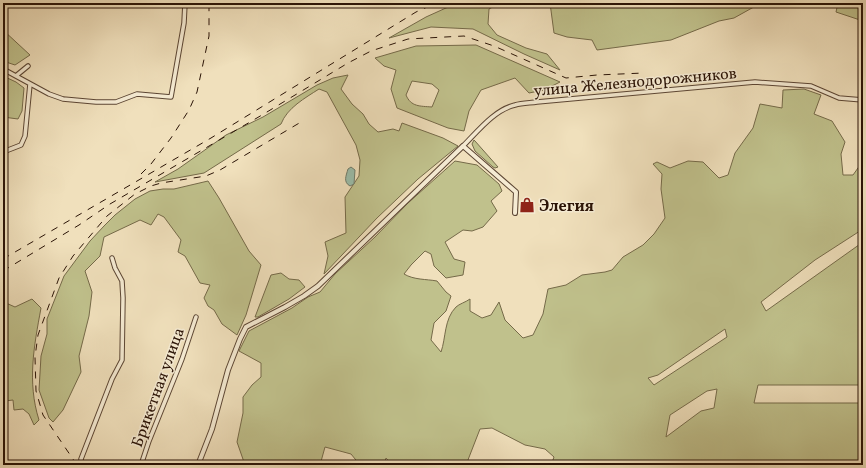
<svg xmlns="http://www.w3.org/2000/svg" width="866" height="468" font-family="Vollkorn,serif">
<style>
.green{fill:#c0c18c;stroke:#756a49;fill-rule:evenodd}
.water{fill:#9bbeab;stroke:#6e7a69}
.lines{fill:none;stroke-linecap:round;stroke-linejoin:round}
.minor-casing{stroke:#5c4634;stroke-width:5.5}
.tertiary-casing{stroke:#5c4634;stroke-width:6}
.minor{stroke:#f5ebd3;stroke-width:3.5}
.tertiary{stroke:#f5ebd3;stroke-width:4}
.rail{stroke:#2a1306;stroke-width:1;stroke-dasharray:7 7;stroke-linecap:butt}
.labels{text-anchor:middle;stroke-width:3;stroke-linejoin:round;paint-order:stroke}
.street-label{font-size:16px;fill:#2a1306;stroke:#f5ebd3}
.poi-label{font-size:16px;font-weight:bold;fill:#2a1306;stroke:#f5ebd3;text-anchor:start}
</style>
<rect width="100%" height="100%" fill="#f0e0bc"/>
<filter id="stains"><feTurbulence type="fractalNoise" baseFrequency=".005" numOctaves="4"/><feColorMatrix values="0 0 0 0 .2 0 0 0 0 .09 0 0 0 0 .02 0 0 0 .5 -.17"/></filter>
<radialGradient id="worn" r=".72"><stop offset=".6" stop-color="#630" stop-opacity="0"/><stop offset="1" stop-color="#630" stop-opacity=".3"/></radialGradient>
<!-- green -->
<path class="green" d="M457 3H500L489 9 488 24 497 35 526 48 547 54 560 70 524 54 473 29 431 27 389 38 426 17Z
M550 3H761L734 18 719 21 671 40 597 50 592 40 567 37 554 33Z
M767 3H802L803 4C791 6 780 5 767 3Z
M838 3H863V21L836 12Z
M3 30 30 55 15 65 3 61Z
M476 45 560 82 544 90 529 93 515 78 481 90 469 111 464 131 448 128 397 108 391 89 396 70 384 66 375 58 416 46ZM412 81 432 84 439 90 432 107C420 106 411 107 406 95Z
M348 75 341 89 352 104 363 114 369 124 378 132 393 129 399 131 402 123 443 138 458 146 418 179 377 218 324 274 328 256 325 242 346 233 345 197 359 176 360 160 356 145 327 92 319 89C305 98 287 108 281 124L204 173 155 182 178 169 226 135 263 117 317 85 333 78Z
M3 76 16 82 24 88 22 111 18 119 3 117Z
M804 89 821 95 814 114 832 121 845 142 841 154 843 175H853L863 161V229L815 260 761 302 766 311 863 242V385H758L754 403H863V465H551L554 457 545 449 525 445 492 428 480 429 466 465H392L386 458 384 465H360L351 454 325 447 320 465H245L237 442 243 413V397L252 385 261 377V363L239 351 249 331 292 308 308 297 320 292 335 274 375 237 408 203 455 161 477 165 499 184 502 191 491 201 497 211 483 227 472 231 463 230 445 242 454 259 465 262 463 275 446 278 434 266 431 254 425 251 411 265 404 274C414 280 426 279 437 281L446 292 451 296 446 311 434 323 431 340 441 352C446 338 444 319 456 307 459 304 466 302 470 299V311L482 318 491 315 499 302 505 320 523 338 533 335 543 314 548 289 566 285 582 275 605 272 612 270 623 257 643 245 654 234 665 218 661 189 662 174 653 164 657 162 670 168 688 161 703 162 719 178 728 175 735 153 753 128 760 104 782 108 783 90ZM725 329 727 337 654 385 648 378 658 375ZM717 389 714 408 701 411 666 437 670 415 707 391Z
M474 140 475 141 498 167 495 168 493 167 475 151 472 144Z
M208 181 219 198 249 251 261 265 246 315 237 335 222 324 214 310 208 306 204 298 210 285 200 283 185 256 178 252 181 240 164 217 158 214 151 225 140 220 104 237 100 256 85 271 92 292 89 316 79 356 81 372 63 410 53 422 49 418 39 390 41 356 47 334V319L64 276 90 241 104 226 115 215 135 199 150 191 163 189H174Z
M281 273 289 279 299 280 305 287 289 299 258 317H255L271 275Z
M32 299 41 308C34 346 27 382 39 420L34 425 29 414 23 409 14 410 13 400 5 401 3 406V308L6 303 15 307Z"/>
<!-- water -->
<path class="water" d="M351 167 355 170 354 184 350 186C343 182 346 176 348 169Z"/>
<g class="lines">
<defs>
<path id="minor" d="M3 69 49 94 63 99 96 102H116L137 94 171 97 184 23 185 3
M17 75 28 66
M463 146C478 131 494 110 515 105 522 103 530 103 537 102L755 82 811 86 839 98 863 100
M3 152 21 145 25 136 30 84
M82 465 81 459 112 379 122 360 123 298 122 281 115 268 112 258
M141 465 149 441 182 359 196 317"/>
<path id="tertiary" d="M198 465 212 429 228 370 240 339 246 327 285 307 304 296 318 286 463 146 516 192 515 213"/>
</defs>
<!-- minor casing -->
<use href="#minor" class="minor-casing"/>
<!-- tertiary casing -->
<use href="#tertiary" class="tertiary-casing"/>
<!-- minor -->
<use href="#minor" class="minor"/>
<!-- tertiary -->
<use href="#tertiary" class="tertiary"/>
<!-- rail -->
<path class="rail" d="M141 174 151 164 171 138 189 110 197 92 209 36V3
M3 259 211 138 416 12 436 3
M3 271 79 225 110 204 262 115 348 63 371 51 408 39 464 36 494 46 566 78 597 75 644 73
M77 465 43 415 36 391 35 357 38 335 59 278 73 256 107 216 135 194 151 186 161 183 206 176 220 170 301 122"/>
</g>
<!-- icons -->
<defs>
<symbol id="shop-bare" viewBox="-9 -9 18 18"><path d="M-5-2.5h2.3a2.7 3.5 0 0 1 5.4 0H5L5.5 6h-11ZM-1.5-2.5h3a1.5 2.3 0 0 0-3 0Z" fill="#8f2418" stroke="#f5ebd3" stroke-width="2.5" paint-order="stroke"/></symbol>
</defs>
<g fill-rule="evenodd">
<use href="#shop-bare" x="516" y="194" width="22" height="22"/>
</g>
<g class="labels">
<!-- street labels -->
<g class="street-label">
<text transform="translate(635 81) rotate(-5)" y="6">улица Железнодорожников</text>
<text transform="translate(157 387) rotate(-70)" y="6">Брикетная улица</text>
</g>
<!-- poi labels -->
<g class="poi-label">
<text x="539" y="211">Элегия</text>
</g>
</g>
<!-- margin -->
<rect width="866" height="468" fill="none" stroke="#f0e0bc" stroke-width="16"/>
<rect x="4" y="4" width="858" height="460" fill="none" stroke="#2a1306" stroke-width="2"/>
<rect x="8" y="8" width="850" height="452" fill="none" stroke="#2a1306"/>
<rect width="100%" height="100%" filter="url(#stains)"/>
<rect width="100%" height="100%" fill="url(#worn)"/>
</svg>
